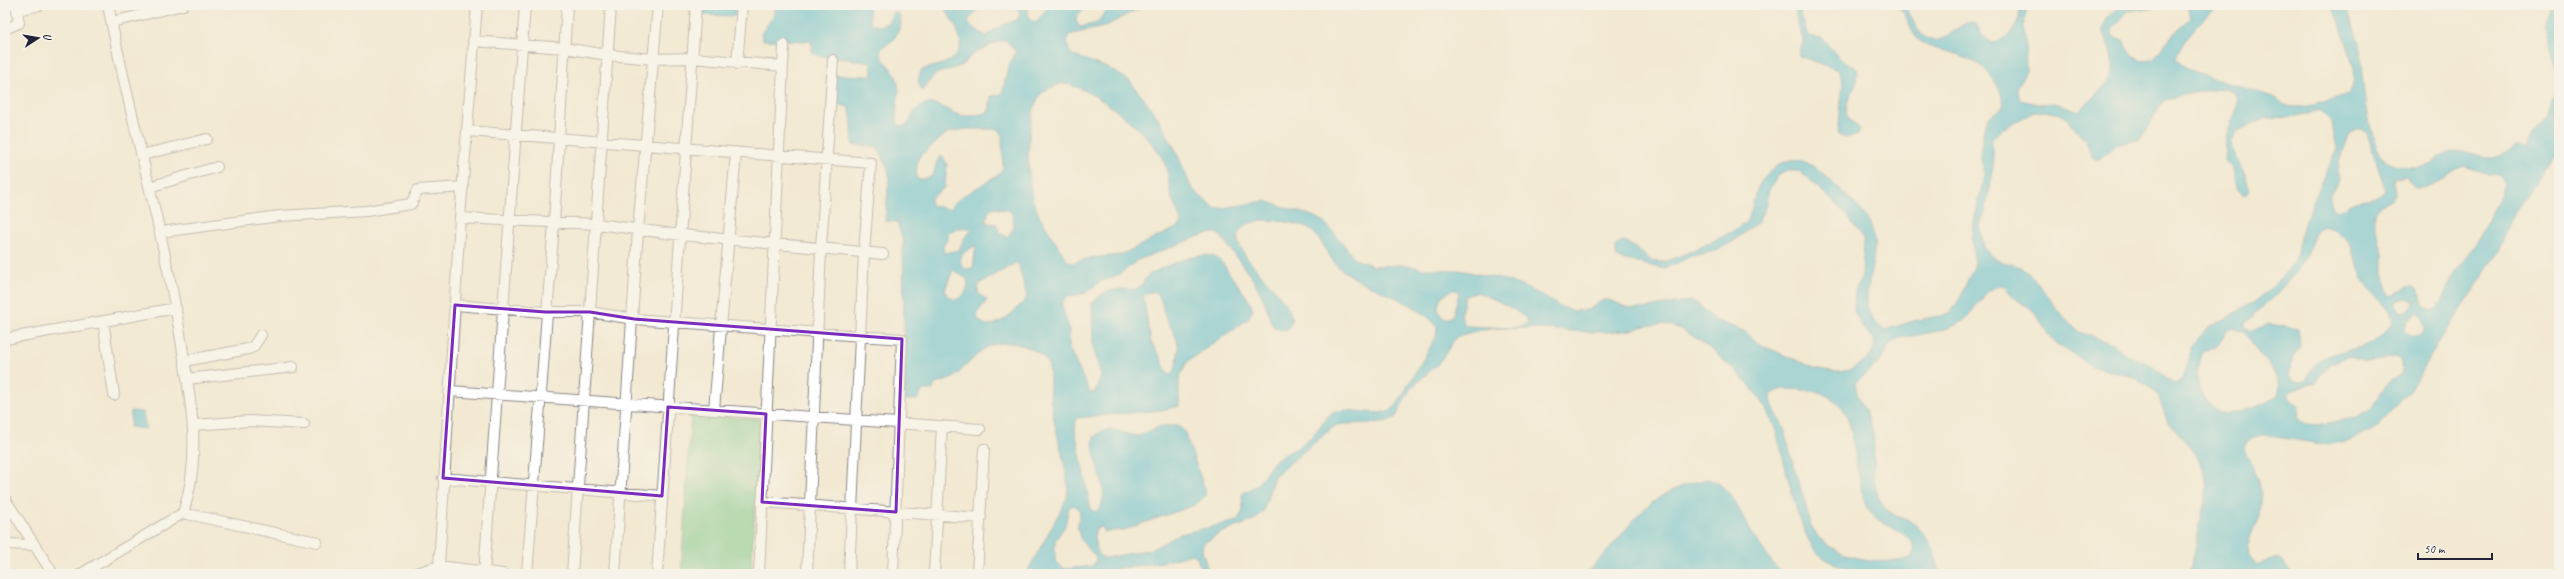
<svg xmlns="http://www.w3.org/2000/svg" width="2564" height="579" font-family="Caveat,sans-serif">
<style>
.green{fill:#75c78a;stroke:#4c7462}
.water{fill:#56bdd3;stroke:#3c7087;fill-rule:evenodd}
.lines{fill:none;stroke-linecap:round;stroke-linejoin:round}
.minor-casing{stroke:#8a8687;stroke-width:12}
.minor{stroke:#fff;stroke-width:10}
.marked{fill:none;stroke:#7b2cbf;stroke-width:3;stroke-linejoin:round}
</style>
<rect width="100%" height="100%" fill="#f7f3e8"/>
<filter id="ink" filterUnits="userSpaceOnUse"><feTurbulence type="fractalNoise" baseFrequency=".025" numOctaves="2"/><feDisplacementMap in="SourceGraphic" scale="8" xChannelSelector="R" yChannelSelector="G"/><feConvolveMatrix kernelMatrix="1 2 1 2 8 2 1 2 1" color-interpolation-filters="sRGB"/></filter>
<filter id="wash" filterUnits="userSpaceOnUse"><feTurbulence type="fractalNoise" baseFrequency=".012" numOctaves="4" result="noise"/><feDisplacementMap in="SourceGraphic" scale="16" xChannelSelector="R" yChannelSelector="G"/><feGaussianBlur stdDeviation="0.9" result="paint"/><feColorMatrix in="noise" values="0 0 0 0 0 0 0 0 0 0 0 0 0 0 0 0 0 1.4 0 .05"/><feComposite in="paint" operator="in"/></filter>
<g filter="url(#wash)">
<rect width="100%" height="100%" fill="#f3e9d3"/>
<!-- green -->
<path class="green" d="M691 415 760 419 751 574H681Z"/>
<!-- water -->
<path class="water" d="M703 5H737L735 16 703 15Z
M776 5H869L870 23 878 26 887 24 893 13 896 12 900 16 901 25 894 39 880 50C882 63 894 68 897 79 902 94 894 108 897 122L901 126 907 125C911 120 912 113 917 109 931 95 945 111 959 115 970 118 979 114 989 112L991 96 999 95 1003 91 1008 67 1016 52 1006 40 995 43 972 55 961 66 935 74 922 91 918 80 921 71C929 66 937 67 945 63 975 49 954 23 942 5H952L955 11C962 13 969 12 972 5H985L980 6 968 21 971 26 986 36 1002 25 1017 20 1020 14 1015 5H1028V16L1033 22H1037L1049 5H1088L1077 15 1076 21 1080 27 1097 23 1110 5H1145L1104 27 1068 35C1067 44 1067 48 1072 55L1108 68 1130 81 1157 116 1176 151 1192 189 1216 209 1265 201 1313 216 1323 221 1332 230 1355 259 1373 266 1406 265 1424 269 1460 270 1509 281 1542 295 1558 306 1575 311 1588 310 1603 300C1615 299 1622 308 1635 309 1653 309 1672 302 1691 301L1697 303 1715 320 1744 331 1758 344 1815 368 1838 372 1850 370 1870 357 1875 346 1873 339 1861 326 1854 311 1855 291 1862 276 1864 242 1862 236 1841 208 1799 171H1788L1777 176 1769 190 1764 210 1757 223 1734 241 1716 251 1692 256 1664 269 1617 258 1615 246 1622 241 1627 242 1652 261 1663 262C1674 260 1739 230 1745 223 1752 215 1752 202 1756 192 1759 182 1767 175 1774 168 1800 147 1820 171 1838 188 1849 199 1864 210 1870 224 1887 261 1845 309 1885 330L1913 321 1949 314 1956 305 1974 267 1972 231 1984 176 1980 152 1984 128 1989 117 2004 106C2001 81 1981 61 1957 54 1944 50 1930 50 1920 41 1907 31 1910 11 1893 5H1905C1915 22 1922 53 1949 35 1956 30 1962 24 1970 21L1976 23 1981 34 1990 42C2011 42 2020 25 2020 5H2028L2024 20 2026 71 2017 88 2020 100 2038 104 2056 103 2079 111 2110 81 2114 63 2103 29 2107 18 2122 5H2233C2227 6 2220 8 2215 10 2203 16 2178 46 2176 59 2186 75 2252 89 2273 97 2281 100 2284 107 2294 107 2310 108 2332 99 2348 94 2365 78 2339 24 2332 5H2345C2352 21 2358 37 2361 54 2364 80 2367 141 2385 160 2392 167 2411 169 2420 167 2432 166 2437 158 2447 154 2465 146 2472 156 2488 157 2502 158 2506 150 2516 146 2519 145 2525 147 2528 147L2535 130 2551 113 2559 84V152L2515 211 2498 252 2430 356 2411 390 2373 430 2350 440 2328 445 2264 435 2252 438 2247 441 2244 448 2246 454 2258 478 2261 491 2259 516 2247 547 2248 555 2255 565 2278 558 2283 561 2292 574H2187L2192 565 2207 489 2206 477 2192 448 2167 420 2159 398 2152 389 2137 378 2092 366 2057 344 2044 328 2036 312 2015 298 2003 285C1983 287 1978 310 1963 321 1945 332 1920 334 1900 338L1889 345 1880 362 1855 382C1856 399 1868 412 1872 428 1878 455 1866 483 1885 508 1890 515 1904 518 1911 522 1928 531 1935 557 1941 574 1906 574 1850 577 1821 556 1795 536 1785 449 1771 418 1761 395 1739 374 1721 358 1707 345 1686 329 1668 325 1654 322 1638 329 1625 331 1614 332 1604 332 1593 332 1550 331 1497 321 1456 337L1439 363 1411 388 1396 417C1384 426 1353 422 1336 425L1274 476 1263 512 1254 520 1218 534 1203 544 1202 550 1209 574H1202L1197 557 1192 554 1162 562 1108 570 1104 574H1026L1062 508 1067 498 1068 485C1064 454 1052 423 1050 392 1049 382 1052 371 1047 362 1036 346 1009 339 992 345 975 351 967 368 953 378 948 381 941 382 935 384L933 390H923L917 400H905L903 240 897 222 885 221 889 178 888 169 878 147 853 145 851 115 848 107 834 103 835 75 872 76 871 62 815 55 812 51 811 41 763 40 761 34 774 15ZM2171 5 2189 7 2191 18 2173 34 2154 58 2142 61 2132 55 2123 40 2112 36V29L2128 11ZM1064 83C1096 90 1146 130 1162 158 1169 170 1168 186 1172 199 1175 207 1179 214 1181 222L1178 227 1120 255 1090 258 1072 263 1067 260C1056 242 1042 223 1034 204 1026 184 1025 109 1042 93 1047 88 1057 85 1064 83ZM2218 88C2252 91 2231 119 2227 135 2225 143 2226 153 2225 161 2228 164 2232 167 2233 171 2238 181 2233 190 2245 195L2250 191 2245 174 2233 153 2231 141 2238 131 2265 117 2289 118 2319 110 2332 123 2337 148 2305 221 2294 263 2273 286 2255 302 2207 328 2193 345 2182 379 2175 384 2155 368 2127 355 2113 344 2079 332 2069 323 2026 269 1997 260 1984 249 1980 224 1986 209 1994 166 1991 142 1993 137 2002 129 2034 112 2046 111 2059 114 2065 117 2086 140 2092 157 2098 160 2115 145 2140 139 2165 99ZM965 129H999L1002 134 1003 168 997 176 961 197 948 209 931 205 930 199 945 187 947 165 943 157 940 156C930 171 941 177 918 180L916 175 918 158 947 133ZM2356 130H2362L2367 133 2385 189C2380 201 2366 199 2355 202 2349 204 2344 208 2338 211L2332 209 2330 197 2338 180 2339 162 2350 133ZM2464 166 2486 173 2501 174 2504 183 2500 198 2490 213 2476 244 2456 272 2438 307 2433 310 2424 306 2418 290 2413 286 2406 287 2393 296 2390 295 2383 274V254L2375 226V211L2379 206 2392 200 2395 194 2393 178 2406 176 2415 188C2432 191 2448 171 2464 166ZM994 208 1009 210C1016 217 1015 230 1007 237L999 232 996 224 987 223 986 220 989 211ZM1262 220C1277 220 1293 222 1307 228 1322 235 1327 259 1342 270 1372 292 1411 297 1437 326L1436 337 1396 406 1391 410 1380 413 1343 410 1331 413 1312 436 1297 448 1276 459 1257 485 1242 494 1243 511 1237 521 1180 534 1152 549 1106 558 1100 556C1096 547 1091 536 1097 528L1102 527 1105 532 1124 530 1195 505 1205 496V490L1184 431 1179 426H1161L1138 436C1123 435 1108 422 1094 437 1089 461 1116 493 1096 512L1091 510 1075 430 1076 418 1161 410 1179 406V379L1187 362 1248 319 1253 309C1248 297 1240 288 1233 278 1227 271 1223 261 1215 257 1201 250 1161 267 1149 275 1142 280 1145 285 1134 290 1118 287 1102 290 1092 304L1093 347 1101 376 1095 392 1090 393 1069 348V329L1062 306 1063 300 1068 296 1086 293 1101 281 1118 275 1138 260 1203 235 1215 233 1220 235 1254 281 1265 302 1272 325 1276 329 1288 330 1292 319C1287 293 1249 270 1238 242 1236 226 1249 223 1262 220ZM2323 226 2334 229 2351 246 2363 280 2389 312 2392 323C2366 367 2319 336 2307 380L2300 382 2293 381 2289 376 2293 357 2300 347 2298 329 2269 324 2250 332 2244 327V323C2267 304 2292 281 2307 255 2313 245 2313 232 2323 226ZM959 228H970L972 230 964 238 959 250 944 253 943 246 948 239V232ZM976 245 973 268 964 269 960 261 962 254ZM1018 262 1027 297C1018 309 988 341 976 315L987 300 978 293 979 284ZM953 270 967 279C970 289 964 297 955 300L947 295 945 290ZM1452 290H1457L1459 293 1453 315 1449 318H1443C1433 306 1440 296 1452 290ZM1149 292H1155C1163 298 1162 309 1166 318 1176 338 1182 341 1176 365 1175 370 1175 373 1170 375L1166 371 1161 358 1151 342 1143 296ZM1475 292C1485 294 1526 313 1529 323L1515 328 1467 326 1463 322 1461 313 1465 297ZM2406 298 2414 301 2413 307 2406 312 2400 311 2396 305 2397 301ZM2418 313C2426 318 2427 333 2417 337L2411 336 2404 329 2408 320ZM2234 328 2245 333 2259 355 2269 363 2278 381 2279 393C2273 400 2266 402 2258 406 2247 410 2234 415 2221 413 2216 412 2213 408 2209 404 2195 389 2195 370 2202 352L2218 345 2228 330ZM2350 356 2365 361 2398 357 2402 363V375L2389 381 2370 410 2356 418 2317 425 2301 423 2298 417 2299 405 2289 399V393L2299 387 2316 383 2329 364ZM1784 389C1860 389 1847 424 1860 481 1862 490 1863 500 1867 508 1879 528 1914 531 1915 550L1911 558C1883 567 1827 558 1812 528 1807 518 1807 507 1803 496 1796 475 1790 454 1785 432 1782 420 1768 405 1772 393ZM1074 505 1079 508C1081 515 1079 517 1078 524 1076 536 1086 548 1095 555L1096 560 1093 566 1065 569 1055 561V541L1065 526 1069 507Z
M1793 5H1798L1808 36 1822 38 1840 59 1857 69C1862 87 1840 100 1848 119 1851 124 1857 125 1860 129L1858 134 1846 138 1838 135 1843 80 1838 70 1799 56V50C1808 40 1800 34 1797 24 1796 17 1797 11 1793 5Z
M2552 5H2559V71L2545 24Z
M131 411 143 412 146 429 130 427Z
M1708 479C1733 485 1741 518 1754 536 1762 549 1772 562 1781 574H1690L1660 570 1645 574H1585C1633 531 1637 493 1708 479Z"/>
</g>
<g filter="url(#ink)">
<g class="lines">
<defs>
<path id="minor" d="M17 10 40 5
M112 22 183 5
M5 29 19 23 16 5
M473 41 564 48 608 55 654 59 692 58 782 66
M737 64 742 5
M468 131 871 163 864 252 849 574
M142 155 207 139
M149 187 217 167
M460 218 597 224 681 235 883 254
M161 232 280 216 366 211 411 204 418 190 463 187
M455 305 545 312H590L634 319 902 339 893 574
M103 321 114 395
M5 339 176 308
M184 361 248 349 253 347 261 335
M187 379 293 367
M450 391 980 429
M714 410 736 152
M194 425 250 421 304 424
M443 478 662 496
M5 499 53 574
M762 502 981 518
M183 513 317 542
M5 544 33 545
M439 566 460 218 477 5
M81 574 183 513C202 457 191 403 182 346 164 231 130 119 108 5
M413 574 439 566 503 574
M484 574 525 5
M527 574 554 223 567 5
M572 574 611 5
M615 574 638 230 658 5
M657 574 696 5
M759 574 784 45
M807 574 821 249 833 60
M934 574 942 426
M977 574 984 449"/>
</defs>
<!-- minor casing -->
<use href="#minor" class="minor-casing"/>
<!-- minor -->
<use href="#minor" class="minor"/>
</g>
</g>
<!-- marked area -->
<path d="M0 0H2564V579H0ZM455 305 545 312H590L634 319 902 339 896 512 762 502 766 414 668 407 662 496 443 478Z" fill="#f3e9d3" fill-opacity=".55" fill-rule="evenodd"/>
<path class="marked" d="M455 305 545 312H590L634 319 902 339 896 512 762 502 766 414 668 407 662 496 443 478Z"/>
<!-- margin -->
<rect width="2564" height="579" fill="none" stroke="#f7f3e8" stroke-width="20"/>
<!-- north arrow -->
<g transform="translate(38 38) rotate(78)" stroke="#f7f3e8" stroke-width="3" paint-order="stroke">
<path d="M0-3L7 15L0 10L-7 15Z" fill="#22223b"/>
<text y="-6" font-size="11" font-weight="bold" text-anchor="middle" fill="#22223b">U</text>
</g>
<!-- scale -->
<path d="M2418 553v6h74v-6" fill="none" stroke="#22223b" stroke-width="2"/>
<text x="2424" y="553" font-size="12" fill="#22223b" stroke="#f7f3e8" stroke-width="3" paint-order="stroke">50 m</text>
</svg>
